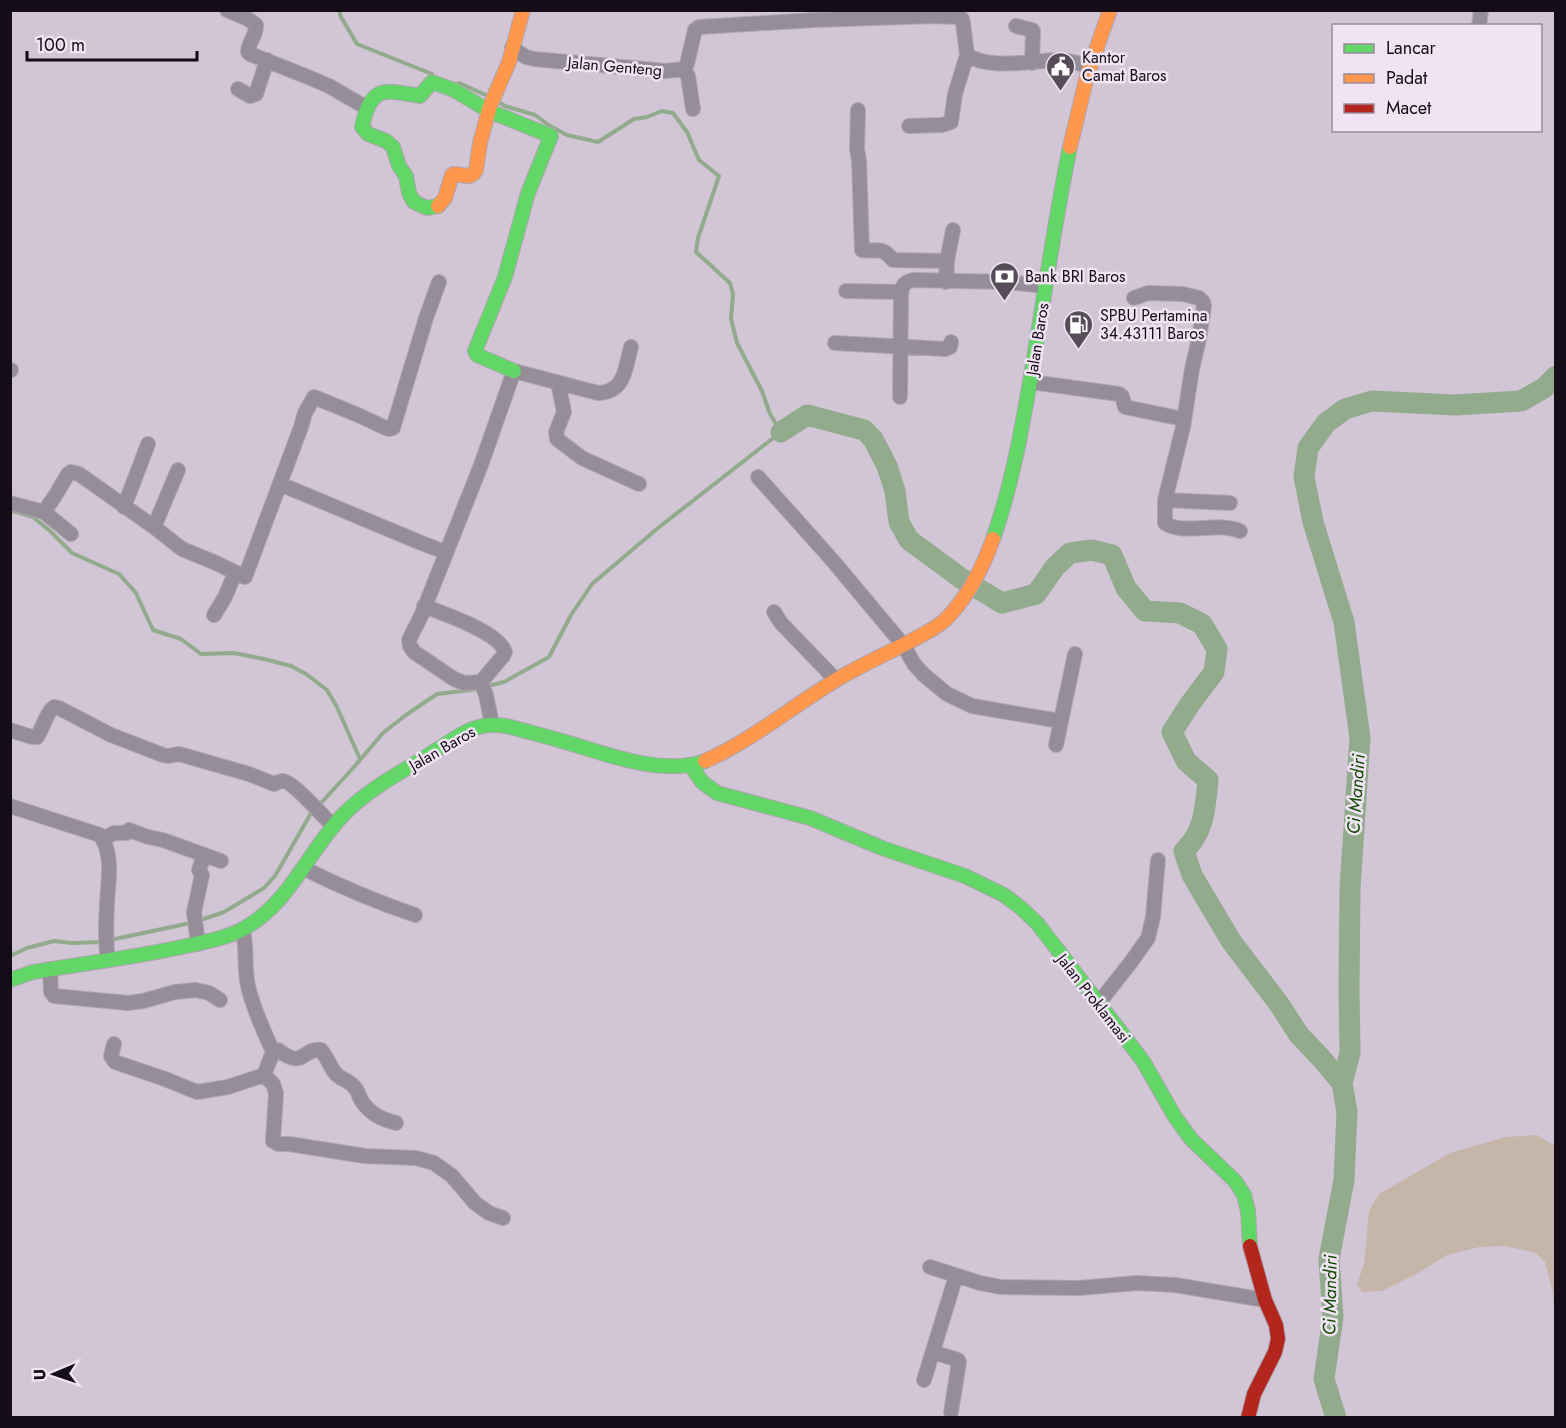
<svg xmlns="http://www.w3.org/2000/svg" width="1566" height="1428" font-family="Jost,sans-serif">
<style>
.green{fill:#c6b5a9}
.lines{fill:none;stroke-linecap:round;stroke-linejoin:round}
.stream{stroke:#91ab8c;stroke-width:4}
.river{stroke:#91ab8c;stroke-width:21}
.street-casing{stroke:#afa5b1;stroke-width:16}
.fast-casing{stroke:#afa5b1;stroke-width:16}
.slow-casing{stroke:#afa5b1;stroke-width:16}
.jam-casing{stroke:#afa5b1;stroke-width:16}
.street{stroke:#958d97;stroke-width:14}
.fast{stroke:#63d668;stroke-width:14}
.slow{stroke:#ff974d;stroke-width:14}
.jam{stroke:#b3261e;stroke-width:14}
.labels{text-anchor:middle;stroke-width:5;stroke-linejoin:round;paint-order:stroke}
.poi-label{font-size:16px;fill:#140c16;stroke:#f0e3f3;text-anchor:start}
.street-label{font-size:16px;fill:#140c16;stroke:#f0e3f3}
.water-label{font-size:18px;font-style:italic;fill:#104b00;stroke:#f0e3f3}
</style>
<rect width="100%" height="100%" fill="#d2c5d5"/>
<!-- green -->
<path class="green" d="M1537 1135 1555 1146V1325L1553 1292 1545 1262 1536 1253 1505 1246 1479 1247 1447 1255 1420 1272 1382 1291 1362 1292 1357 1284 1364 1264 1369 1211 1379 1194 1450 1153 1506 1137Z"/>
<g class="lines">
<!-- stream -->
<path class="stream" d="M339 10 341 17 357 44 432 74
M459 83 488 96
M10 510 33 517 49 530 72 553 119 574 136 593 153 630 181 639 201 654 234 653 264 659 291 666 306 674 327 690 337 707 360 759
M10 956 27 948 54 941 72 943 101 942 195 922 224 912 264 888 275 876 310 815 354 767 383 733 406 715 437 694 471 690 504 682 549 657 571 615 592 584 658 528 781 432 770 414 762 391 737 343 731 319 733 294 730 283 696 252 698 238 719 176 699 160 687 132 673 113 662 111 647 117 634 119 598 142 567 135 550 126 535 115 505 106 497 101"/>
<!-- river -->
<path class="river" d="M781 432 807 415 864 430 873 439 887 466 895 491 899 522 909 540 962 579 1002 603 1036 594 1055 567 1070 553 1092 550 1112 555 1126 588 1145 611 1180 613 1202 624 1217 649 1214 672 1190 704 1172 732 1186 761 1208 780C1205 808 1205 831 1184 851L1192 875 1231 941 1279 1004 1299 1035 1321 1058 1342 1083
M1336 1418 1324 1379 1333 1317 1329 1259 1344 1180 1347 1112 1342 1083 1350 1053 1349 988 1350 888 1360 738 1344 622 1313 522 1304 477 1308 448 1326 423 1345 409 1372 401 1455 405 1521 401 1544 388 1556 376"/>
<defs>
<path id="street" d="M227 10 248 19 256 25C257 35 248 42 248 52L250 54 308 77 329 86 367 108
M1016 26 1032 30 1033 31 1032 63
M1479 26 1481 10
M512 48 526 57 534 59 666 71 684 69
M967 55C990 70 1030 61 1056 60 1067 60 1078 63 1089 66
M684 69 687 64 695 30 699 27 814 20 933 16 957 17 962 19 963 23 967 55 955 94 951 122 942 125 909 126
M684 69 688 76 693 109
M238 89 250 96 256 94 267 60
M858 110 857 149 859 161 862 250C869 252 880 248 886 253 889 255 891 258 893 260L947 261
M946 282 947 261 953 230
M846 291 901 292
M1134 298 1148 293 1183 294 1199 298 1203 302 1204 306 1199 339 1192 369 1183 427 1165 500V523C1184 536 1218 521 1240 531
M835 343 945 349 950 347 951 342
M10 370H11
M1031 382 1119 394 1122 396 1125 407 1183 419
M558 383 564 412 556 432 557 439 582 458 639 484
M900 397 901 294C902 286 904 282 913 280L1006 282 1045 286
M758 477 833 561 904 646 914 664 924 675 947 694 972 706 1060 721
M280 484 419 542 445 552
M1165 500 1230 503
M10 503 44 512 71 534
M124 507 148 444
M44 512 55 496 68 474 71 472 79 474 154 527 178 470
M154 527 182 549 216 563 245 577 301 427 305 413 314 397 358 415 386 428 389 429 393 428 426 318 439 282
M424 606C444 614 499 632 505 652L503 656 481 682
M774 612 781 623 836 680
M214 615 225 597 235 573
M492 724 486 695 481 682 464 683 454 679 414 652 410 646 409 640 422 614 481 465 514 371 598 393C625 392 625 369 631 347
M10 730 32 737H37C43 728 46 713 54 707L59 708 111 735 163 755 168 756 179 754 249 774 274 784C276 783 281 781 283 781 292 781 324 817 333 826
M1056 745 1075 654
M10 806 100 835C114 855 108 881 107 904 106 923 105 941 108 960
M103 839 114 833H126L129 830 148 837 163 840 221 861
M303 868C339 886 377 902 415 915
M243 930C247 948 244 968 248 986 253 1009 264 1031 273 1052L264 1075 273 1084 276 1093 273 1141 279 1144H289L365 1156 416 1158 434 1163 452 1176 475 1203 489 1213 503 1218
M198 944 194 912 202 875 199 870 204 855
M50 969 51 992 54 996 128 1003 143 1001 175 992 196 990 209 993 220 1000
M1098 1004 1131 962 1148 938 1153 917 1158 860
M114 1044 111 1056 115 1062 165 1079 197 1092 228 1087 264 1075
M273 1052 278 1050C305 1070 301 1048 321 1050 327 1057 330 1067 336 1074 342 1080 351 1081 355 1088 358 1091 359 1096 361 1100 370 1114 381 1119 396 1123
M930 1267 980 1283 1001 1287 1079 1288 1137 1283 1175 1285 1265 1300
M933 1352 958 1360 959 1362 951 1412
M924 1380 956 1276"/>
<path id="fast" d="M438 206 427 208 414 202 409 193 406 176 399 166 393 147 386 141 368 134 362 127C371 84 385 90 420 96L432 82 454 90 489 111 551 136 528 193 505 277 475 351 477 355 514 371
M993 539C1013 482 1023 423 1033 364 1045 292 1055 219 1070 147
M691 766 702 782 717 793 810 818 882 848 965 876 1004 895 1021 908 1037 923 1143 1061 1175 1117 1191 1139 1235 1181 1244 1195 1248 1211 1250 1246
M10 980 33 972C86 963 139 957 191 945 208 941 227 938 243 929 290 904 309 849 345 813 371 787 404 771 435 751 459 736 475 721 506 726 527 731 548 737 569 743 608 755 664 776 705 761"/>
<path id="slow" d="M1070 147 1087 76 1110 10
M438 206 445 198 452 175 454 174 469 176 473 174 476 170 480 143 490 106 509 62 523 10
M705 761C753 740 795 704 841 677 867 662 895 650 922 635 931 630 941 625 948 617 969 595 983 567 993 539"/>
<path id="jam" d="M1248 1418 1254 1394 1275 1352 1278 1339 1276 1325 1265 1300 1250 1246"/>
</defs>
<!-- street casing -->
<use href="#street" class="street-casing"/>
<!-- fast casing -->
<use href="#fast" class="fast-casing"/>
<!-- slow casing -->
<use href="#slow" class="slow-casing"/>
<!-- jam casing -->
<use href="#jam" class="jam-casing"/>
<!-- street -->
<use href="#street" class="street"/>
<!-- fast -->
<use href="#fast" class="fast"/>
<!-- slow -->
<use href="#slow" class="slow"/>
<!-- jam -->
<use href="#jam" class="jam"/>
</g>
<!-- icons -->
<defs>
<symbol id="civic-pin" viewBox="-11 -11 22 30"><path d="M0 17L-7.5 6A9.5 9.5 0 1 1 7.5 6Z" fill="#564d59" stroke="#f0e3f3"/><path d="M-.6-6.5H3V-4.5H.6V-3L4-1V1h2V6H-6V1h2V-1L-.6-3ZM-1.2 2.5V6h2.4V2.5Z" fill="#fff"/></symbol>
<symbol id="bank-pin" viewBox="-11 -11 22 30"><path d="M0 17L-7.5 6A9.5 9.5 0 1 1 7.5 6Z" fill="#564d59" stroke="#f0e3f3"/><path d="M-6-4H6V4H-6ZM0-2.3a2.3 2.3 0 1 0 0 4.6a2.3 2.3 0 1 0 0-4.6Z" fill="#fff"/></symbol>
<symbol id="fuel-pin" viewBox="-11 -11 22 30"><path d="M0 17L-7.5 6A9.5 9.5 0 1 1 7.5 6Z" fill="#564d59" stroke="#f0e3f3"/><path d="M-5.5-6h7V0h2V4h1.3V-2.5L3-4.5l.8-.8L6-3V5H2.5V1h-1V6h-7ZM-4.2-4.7v3.2H.2V-4.7Z" fill="#fff"/></symbol>
</defs>
<g fill-rule="evenodd">
<use href="#civic-pin" x="1044" y="50" width="33" height="45"/>
<use href="#bank-pin" x="988" y="260" width="33" height="45"/>
<use href="#fuel-pin" x="1062" y="308" width="33" height="45"/>
</g>
<g class="labels">
<!-- poi labels -->
<g class="poi-label">
<text x="1082" y="63">Kantor<tspan x="1082" dy="18">Camat Baros</tspan></text>
<text x="1025" y="282">Bank BRI Baros</text>
<text x="1100" y="321">SPBU Pertamina<tspan x="1100" dy="18">34.43111 Baros</tspan></text>
</g>
<!-- street labels -->
<g class="street-label">
<text transform="translate(615 66) rotate(5)" y="6">Jalan Genteng</text>
<text transform="translate(1037 339) rotate(-81)" y="6">Jalan Baros</text>
<text transform="translate(442 748) rotate(-30)" y="6">Jalan Baros</text>
<text transform="translate(1094 998) rotate(52)" y="6">Jalan Proklamasi</text>
</g>
<!-- water labels -->
<g class="water-label">
<text transform="translate(1356 794) rotate(-86)" y="6">Ci Mandiri</text>
<text transform="translate(1330 1295) rotate(-89)" y="6">Ci Mandiri</text>
</g>
</g>
<!-- border -->
<rect width="1566" height="1428" fill="none" stroke="#140c16" stroke-width="24"/>
<!-- legend -->
<rect x="1332" y="24" width="210" height="108" fill="#f0e3f3" stroke="#988d9b" stroke-width="1.5"/>
<rect x="1344" y="44" width="30" height="9" fill="#63d668" stroke="#988d9b" stroke-width="1.5"/>
<text x="1386" y="54" font-size="18" fill="#140c16">Lancar</text>
<rect x="1344" y="74" width="30" height="9" fill="#ff974d" stroke="#988d9b" stroke-width="1.5"/>
<text x="1386" y="84" font-size="18" fill="#140c16">Padat</text>
<rect x="1344" y="104" width="30" height="9" fill="#b3261e" stroke="#988d9b" stroke-width="1.5"/>
<text x="1386" y="114" font-size="18" fill="#140c16">Macet</text>
<!-- north arrow -->
<g transform="translate(54 1374) rotate(268)" stroke="#f0e3f3" stroke-width="4.5" paint-order="stroke">
<path d="M0-4.5L10 22L0 15L-10 22Z" fill="#140c16"/>
<text y="-9" font-size="16" font-weight="bold" text-anchor="middle" fill="#140c16">U</text>
</g>
<!-- scale -->
<path d="M27 51v9h170v-9" fill="none" stroke="#140c16" stroke-width="3"/>
<text x="36" y="51" font-size="18" fill="#140c16" stroke="#f0e3f3" stroke-width="4.5" paint-order="stroke">100 m</text>
</svg>
